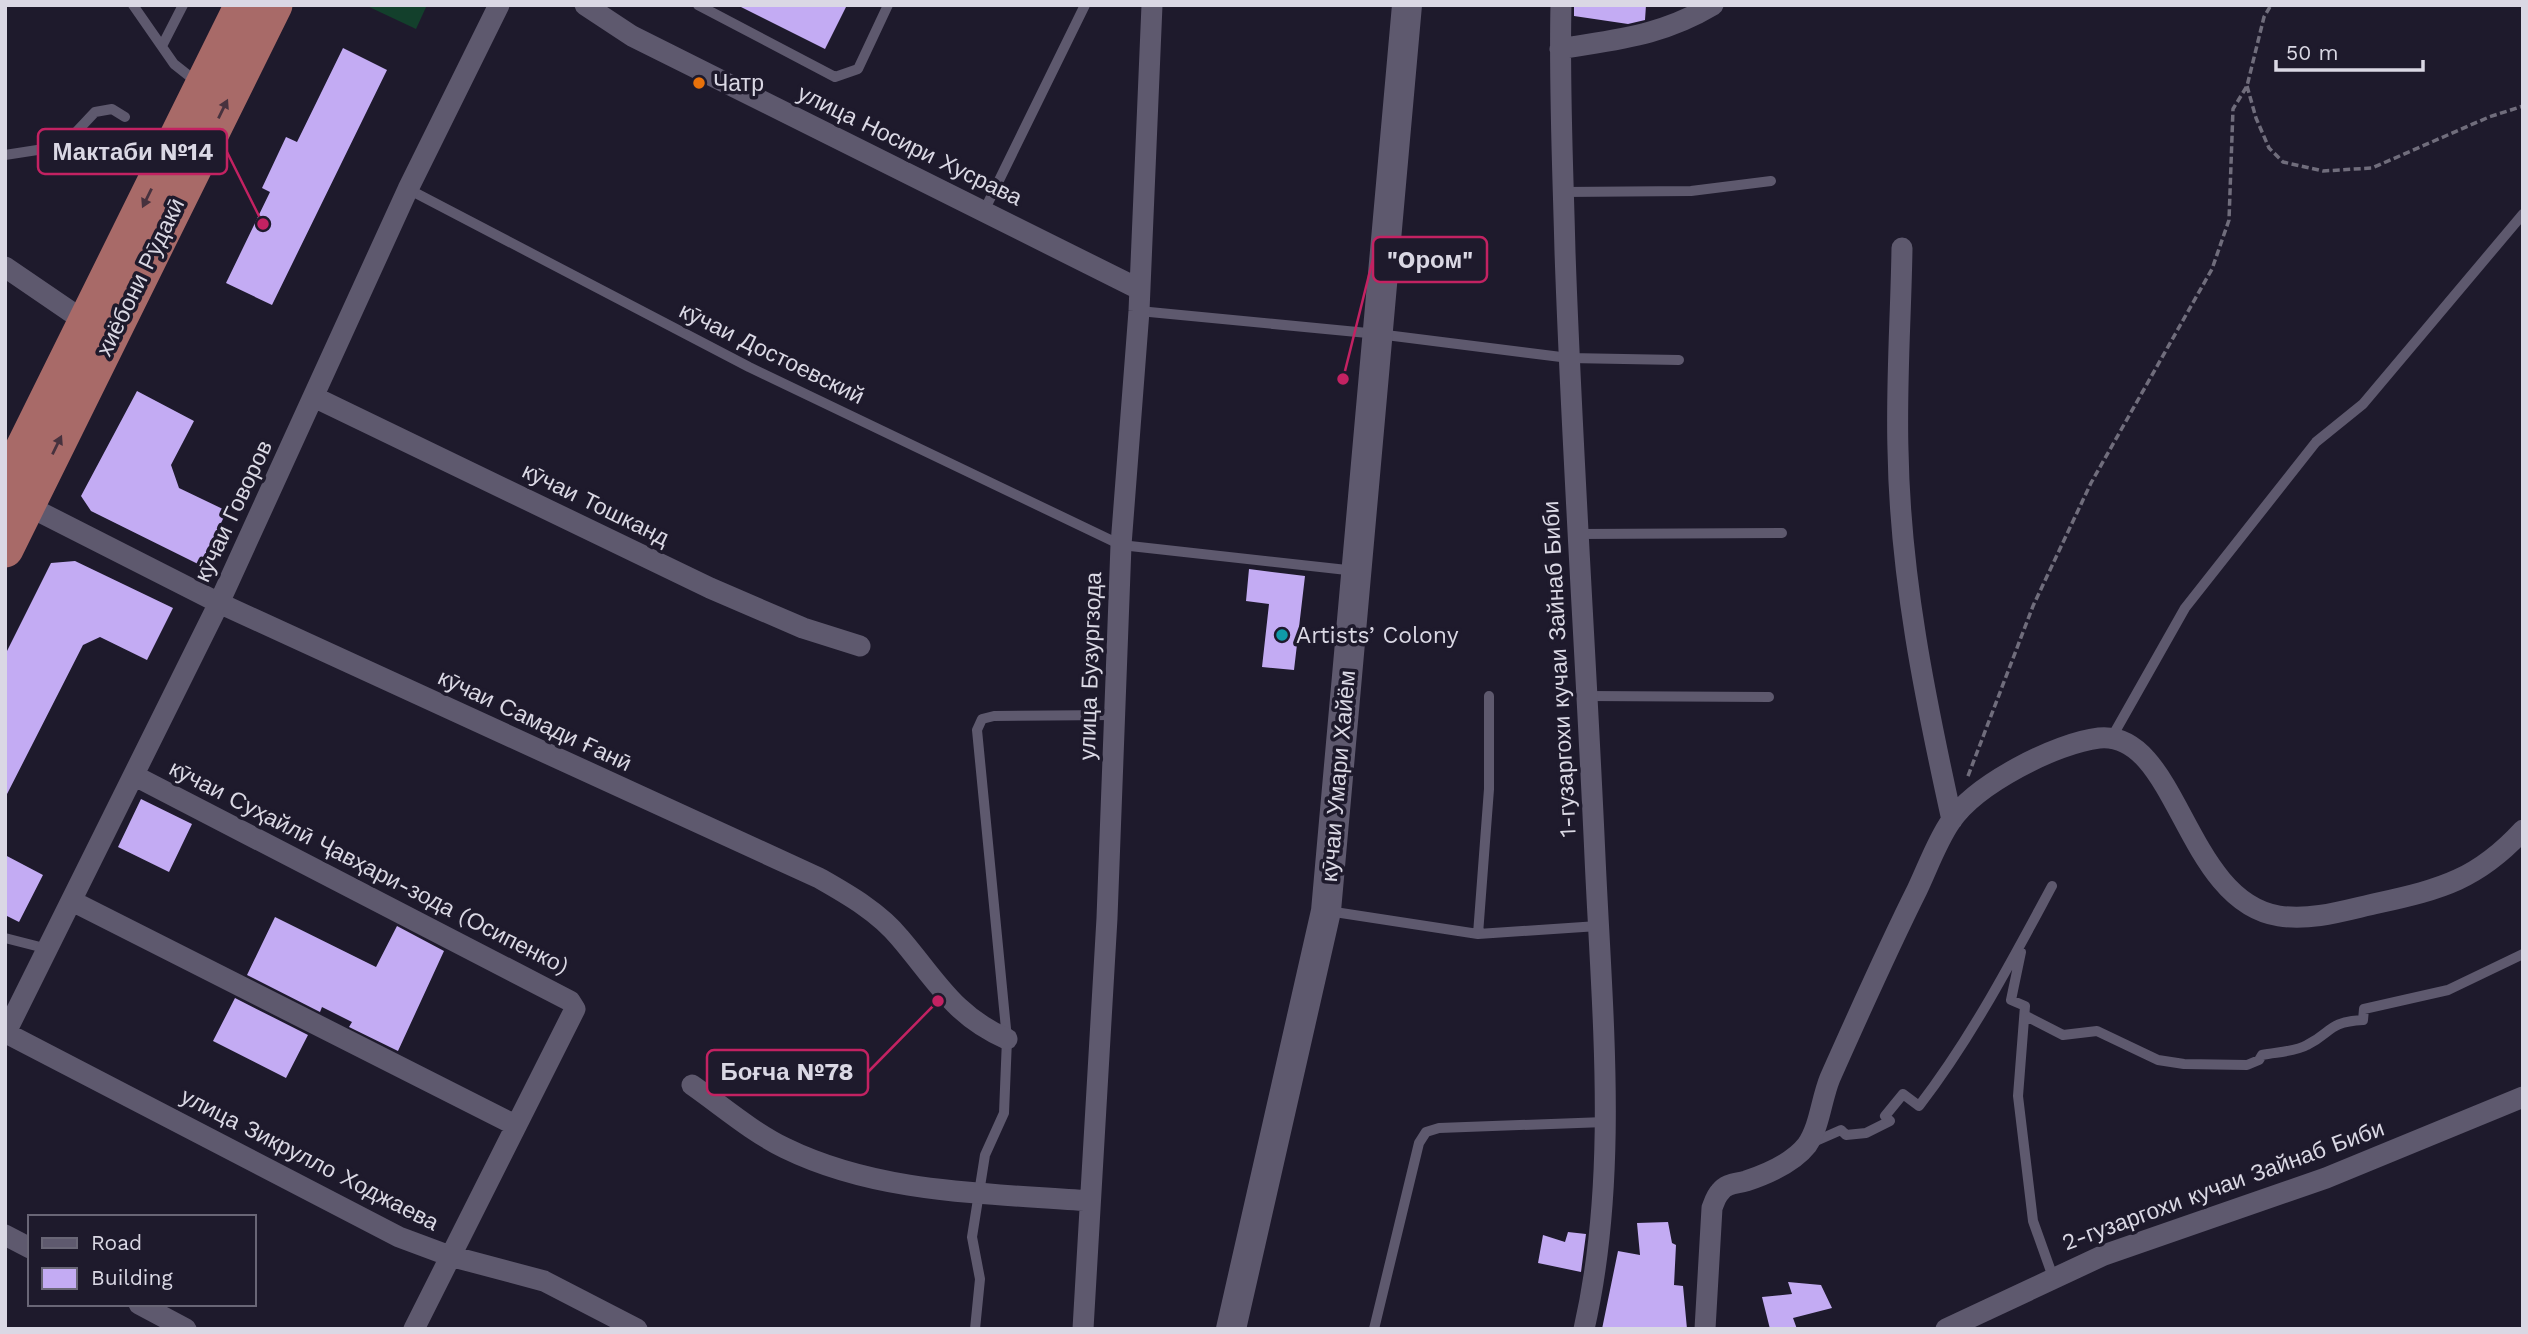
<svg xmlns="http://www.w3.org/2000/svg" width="2528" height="1334" font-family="'Work Sans',sans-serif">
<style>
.green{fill:#13402c}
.building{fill:#c3abf3}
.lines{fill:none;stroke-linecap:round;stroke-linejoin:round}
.path{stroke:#706d7c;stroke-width:3.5;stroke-dasharray:7 3.5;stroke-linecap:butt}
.service{stroke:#5e596e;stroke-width:10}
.minor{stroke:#5e596e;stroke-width:21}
.secondary{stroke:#5e596e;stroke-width:30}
.trunk{stroke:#a86a68;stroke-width:37}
.oneway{fill:#47323e}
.food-dot{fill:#e8710a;stroke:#1e1a2c;stroke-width:2.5}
.culture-dot{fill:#0f9aa8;stroke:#1e1a2c;stroke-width:2.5}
.labels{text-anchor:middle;stroke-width:7;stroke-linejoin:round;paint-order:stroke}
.poi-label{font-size:23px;fill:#dad8e4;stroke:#1e1a2c;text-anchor:start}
.street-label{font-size:23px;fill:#dad8e4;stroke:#1e1a2c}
.leader{fill:none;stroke:#c32262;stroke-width:2.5}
.callout-dot{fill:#c32262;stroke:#1e1a2c;stroke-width:2.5}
.callout{fill:#1e1a2c;stroke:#c32262;stroke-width:2.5}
.callout-label{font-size:24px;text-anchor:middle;font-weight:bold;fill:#dad8e4}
</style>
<rect width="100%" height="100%" fill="#1e1a2c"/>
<!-- green -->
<path class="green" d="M365 5H427L416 29Z"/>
<!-- building -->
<path class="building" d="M737 5H847L825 49Z
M1574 5H1646L1645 20 1628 24 1574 16Z
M343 48 387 70 272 305 226 283 270 192 262 188 286 137 297 142Z
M137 391 194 421 171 465 179 488 227 511 200 565 91 511 81 496Z
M75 561 173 608 147 660 100 637 83 645 5 798V655L51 563Z
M1249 569 1305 576 1294 670 1262 667 1269 604 1246 601Z
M141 799 192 824 169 872 118 847Z
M5 855 43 875 19 922 5 915Z
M275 917 376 967 397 926 444 951 398 1051 349 1027 352 1022 322 1007 320 1012 247 975Z
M235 998 308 1035 286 1078 213 1041Z
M1668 1222 1672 1243 1676 1245 1674 1285 1683 1286 1687 1329H1602L1618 1251 1640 1255 1637 1223Z
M1568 1232 1586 1234 1581 1272 1538 1263 1543 1235 1565 1242Z
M1788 1282 1821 1285 1832 1308 1793 1318 1797 1329H1770L1762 1297 1792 1294Z"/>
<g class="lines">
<!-- path -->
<path class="path" d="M2247 86 2256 118 2269 148 2283 162 2323 171 2372 168 2489 117 2523 106
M1968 776 2033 606 2091 483 2212 269 2229 220 2233 109 2247 86 2264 17 2271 5"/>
<!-- service -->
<path class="service" d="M133 5 174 64 198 83
M698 5 835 77 858 69 888 5
M162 46 183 5
M5 155 63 146 95 112 112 109 125 117
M408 189 749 367 1121 545 1356 571
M1563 192 1691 191 1771 181
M984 211 1085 5
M1139 311 1378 334 1569 358 1679 360
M1579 534 1782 533
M1587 696 1769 697
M2112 737 2185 608 2316 442 2363 404 2523 214
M1328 911 1478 934 1598 926
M1478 934 1489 789V696
M5 938 48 949
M2021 952 2011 1000 2025 1006 2018 1096 2033 1221 2053 1277
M2026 1016 2063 1035 2097 1031 2158 1060 2184 1064 2247 1065 2259 1060 2262 1055C2276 1052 2295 1052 2307 1045 2333 1032 2327 1022 2363 1020L2364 1009 2448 990 2523 954
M1809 1144 1841 1130 1846 1135 1866 1133 1890 1121 1885 1116 1903 1094 1919 1106C1972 1037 2011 962 2052 886
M975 1329 980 1279 972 1237 985 1155 1004 1113 1007 1039 977 730 982 719 994 716 1115 715
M1374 1329 1419 1143 1426 1132 1439 1128 1605 1122"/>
<!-- minor -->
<path class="minor" d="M585 5 632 36 1139 289
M1561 5C1559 87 1563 170 1565 252 1572 454 1586 656 1595 857 1602 1013 1619 1176 1584 1329
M1560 49C1618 39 1661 36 1713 5
M1902 248C1901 315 1896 383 1898 450 1900 576 1925 698 1952 820
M5 267 71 312 95 325
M314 397 710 588 803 628 860 646
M20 502 219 603 819 878C847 894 879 912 900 938 936 980 954 1016 1007 1039
M135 776 570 1001 575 1009 414 1329
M72 901 515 1125
M6 1033 399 1237 450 1256 544 1281 637 1329
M5 1034 219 603 408 189 499 5
M692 1085C722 1106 752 1132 785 1148 879 1194 987 1193 1089 1201
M5 1235 30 1248
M139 1304 186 1329
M1083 1329 1107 918 1121 545 1139 311 1152 5
M1705 1329 1712 1208C1714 1203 1716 1196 1720 1192 1727 1183 1736 1184 1746 1181 1767 1174 1793 1163 1807 1145 1820 1126 1821 1100 1830 1078 1858 1015 1886 952 1917 890 1928 867 1937 841 1951 821 1976 784 2056 743 2099 738 2178 730 2184 901 2279 916 2313 921 2346 910 2378 903 2442 889 2478 879 2523 830
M1946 1329 2104 1255 2326 1178 2523 1097"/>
<!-- secondary -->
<path class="secondary" d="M1231 1329 1326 911 1407 5"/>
<!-- trunk -->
<path class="trunk" d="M5 486 243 5
M5 549 274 5"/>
</g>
<!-- one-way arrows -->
<defs><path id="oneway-solid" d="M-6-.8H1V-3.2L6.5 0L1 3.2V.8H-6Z" transform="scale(1.75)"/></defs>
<g class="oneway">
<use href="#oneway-solid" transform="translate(223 109) rotate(-64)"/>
<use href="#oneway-solid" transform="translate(147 198) rotate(116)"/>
<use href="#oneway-solid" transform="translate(57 445) rotate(-64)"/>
</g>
<!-- markers -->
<circle class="food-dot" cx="699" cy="83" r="7"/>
<circle class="culture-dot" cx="1282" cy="635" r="7"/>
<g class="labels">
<!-- poi labels -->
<g class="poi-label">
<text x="713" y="91">Чатр</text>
<text x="1296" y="643">Artists’ Colony</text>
</g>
<!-- street labels -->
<g class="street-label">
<text transform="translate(910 145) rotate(26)" y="8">улица Носири Хусрава</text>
<text transform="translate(140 277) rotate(-64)" y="8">хиёбони Рӯдакӣ</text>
<text transform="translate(772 353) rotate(26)" y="8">кӯчаи Достоевский</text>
<text transform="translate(596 504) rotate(26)" y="8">кӯчаи Тошканд</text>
<text transform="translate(233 511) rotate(-65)" y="8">кӯчаи Говоров</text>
<text transform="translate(1090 666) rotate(-88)" y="8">улица Бузургзода</text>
<text transform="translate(1559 669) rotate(-93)" y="8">1-гузаргохи кучаи Зайнаб Биби</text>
<text transform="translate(535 720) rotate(25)" y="8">кӯчаи Самади Ғанӣ</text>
<text transform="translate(1338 776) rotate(-85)" y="8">кӯчаи Умари Хайём</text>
<text transform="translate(369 867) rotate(27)" y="8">кӯчаи Суҳайлӣ Ҷавҳари-зода (Осипенко)</text>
<text transform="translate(310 1159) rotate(27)" y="8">улица Зикрулло Ходжаева</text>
<text transform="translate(2223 1185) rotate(-20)" y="8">2-гузаргохи кучаи Зайнаб Биби</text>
</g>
</g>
<!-- callouts -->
<path class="leader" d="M263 224L227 152M1343 379L1373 259M938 1001L868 1072"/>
<g class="callout-dot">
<circle cx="263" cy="224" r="7"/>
<circle cx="1343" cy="379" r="7"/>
<circle cx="938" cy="1001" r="7"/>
</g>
<g class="callout">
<rect x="38" y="129" width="189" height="45" rx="7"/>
<rect x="1373" y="237" width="114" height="45" rx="7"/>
<rect x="707" y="1050" width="161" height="45" rx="7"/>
</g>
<g class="callout-label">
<text x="133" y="160">Мактаби №14</text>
<text x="1430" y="268">"Oром"</text>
<text x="787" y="1080">Боғча №78</text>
</g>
<!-- border -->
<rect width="2528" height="1334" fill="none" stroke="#dad8e4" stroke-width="14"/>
<!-- legend -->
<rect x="28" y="1215" width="228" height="91" fill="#1e1a2c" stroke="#696676" stroke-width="2"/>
<rect x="42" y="1238" width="35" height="10" fill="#5e596e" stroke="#696676" stroke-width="2"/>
<text x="91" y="1250" font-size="21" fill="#dad8e4">Road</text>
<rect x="42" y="1268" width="35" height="21" fill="#c3abf3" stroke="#696676" stroke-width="2"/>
<text x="91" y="1285" font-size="21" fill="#dad8e4">Building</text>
<!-- scale -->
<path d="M2276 60v10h147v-10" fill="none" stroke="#dad8e4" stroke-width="3.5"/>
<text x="2286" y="60" font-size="21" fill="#dad8e4" stroke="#1e1a2c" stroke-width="5" paint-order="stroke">50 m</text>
</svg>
